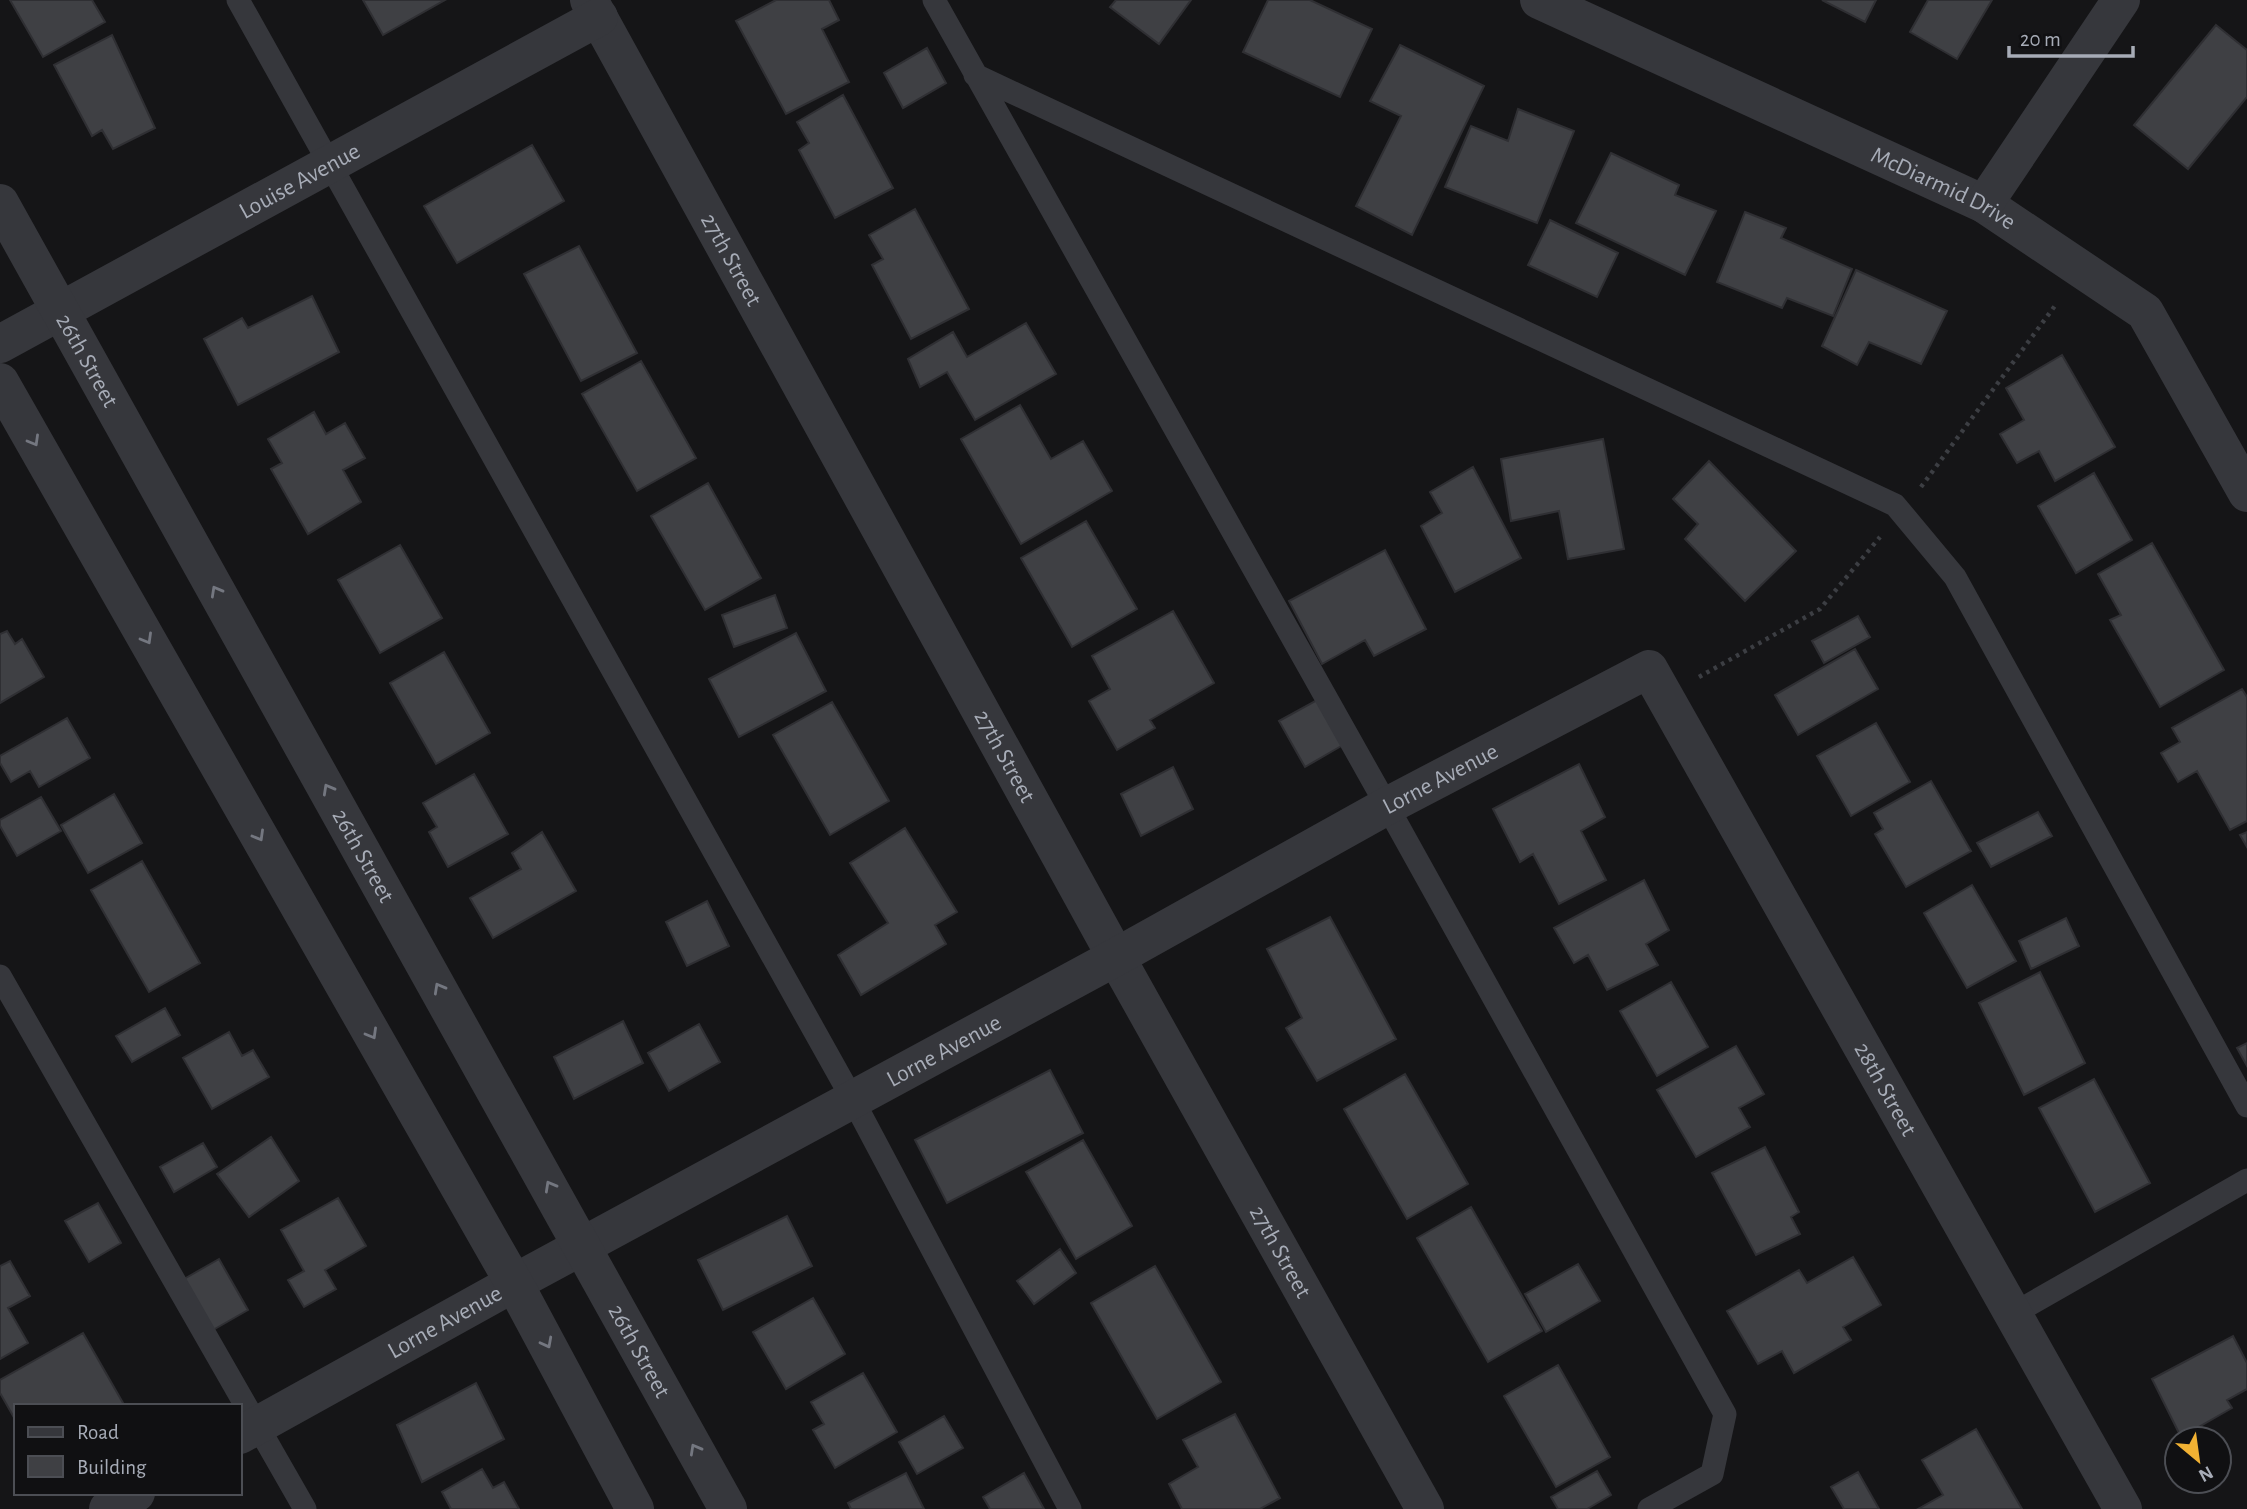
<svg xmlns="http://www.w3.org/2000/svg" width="2247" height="1509" font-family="'Alegreya Sans',sans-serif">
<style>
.building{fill:#3f4044;stroke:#2f2f33;stroke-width:2}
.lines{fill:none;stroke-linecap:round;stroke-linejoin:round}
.path{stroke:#3c3e43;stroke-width:4.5;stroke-dasharray:3.5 5;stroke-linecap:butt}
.service{stroke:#36373c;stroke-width:23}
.minor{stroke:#36373c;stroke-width:38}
.tertiary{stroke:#36373c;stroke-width:38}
.oneway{stroke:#747780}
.labels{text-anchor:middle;stroke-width:7;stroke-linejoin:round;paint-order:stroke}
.street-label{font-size:24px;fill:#a7acb7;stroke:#101012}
</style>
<rect width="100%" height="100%" fill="#151517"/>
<!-- building -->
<path class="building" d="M10 0H92L105 22 43 57Z
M363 0H445L383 35Z
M776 0H829L839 20 822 29 849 82 786 114 736 21Z
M1116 0H1191L1159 44 1110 7Z
M1268 0H1310L1372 29 1340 97 1243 52Z
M1822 0H1876L1865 22Z
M1928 0H1992L1957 59 1910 32Z
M2216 25 2247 50V97L2188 169 2134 125Z
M112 35 155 128 113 149 102 130 92 136 54 65Z
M1400 45 1484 86 1412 235 1356 206 1401 116 1370 101Z
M927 48 946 83 903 108 884 73Z
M843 95 893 188 835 218 799 150 809 143 797 122Z
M1518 109 1574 131 1537 223 1445 187 1471 126 1508 141Z
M532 145 564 201 457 263 424 206Z
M1611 153 1679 185 1675 195 1716 211 1685 275 1576 223Z
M915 209 969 309 911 339 872 265 883 259 869 235Z
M1745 212 1786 228 1781 238 1852 269 1833 316 1787 298 1782 308 1717 282Z
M1550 220 1618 253 1597 297 1528 265Z
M579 246 637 353 581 381 524 274Z
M1856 270 1947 311 1921 364 1869 342 1857 365 1822 346Z
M312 296 339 352 238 405 204 339 242 318 248 328Z
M1026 323 1056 374 975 420 947 372 920 387 908 359 953 332 967 357Z
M2062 355 2115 447 2055 481 2039 451 2017 463 2000 434 2024 420 2006 388Z
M641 361 696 458 637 491 582 394Z
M1020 405 1051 459 1083 441 1112 491 1021 544 961 439Z
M314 412 326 434 345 423 365 458 343 470 361 502 308 534 271 469 282 463 268 439Z
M1603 439 1624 549 1568 559 1559 511 1511 521 1501 459Z
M1709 461 1796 551 1745 601 1685 539 1698 524 1673 499Z
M1473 467 1521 558 1455 592 1421 526 1442 513 1430 492Z
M2094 473 2132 540 2076 573 2038 506Z
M708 483 761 578 705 610 651 516Z
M1086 521 1137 609 1072 647 1021 558Z
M2152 543 2224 670 2160 707 2110 620 2121 615 2098 574Z
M400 545 442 618 380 653 338 580Z
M1385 550 1426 629 1374 656 1365 640 1322 664 1289 601Z
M775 595 787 628 734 647 722 615Z
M1173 611 1214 683 1150 720 1155 728 1117 750 1089 701 1110 689 1092 656Z
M1858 616 1870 637 1824 663 1812 641Z
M7 631 15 644 22 639 44 677 0 703V634Z
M796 633 826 691 739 737 709 679Z
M1855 649 1878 689 1798 735 1775 695Z
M444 652 490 733 436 764 390 683Z
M2242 689 2247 697V821L2230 830 2197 771 2178 782 2161 753 2180 742 2172 728Z
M1317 700 1343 745 1305 767 1279 721Z
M832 702 889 801 830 835 773 735Z
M67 718 90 758 39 787 30 771 11 782 0 763V756Z
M1876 723 1910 782 1851 816 1817 756Z
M1579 764 1605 817 1581 831 1606 880 1559 904 1533 854 1520 862 1493 809Z
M1173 767 1193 809 1141 836 1121 794Z
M474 774 508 834 448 867 429 832 437 827 423 803Z
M1931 781 1971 851 1906 887 1875 834 1883 829 1874 813Z
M114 794 142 843 88 873 61 825Z
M41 797 61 831 17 856 0 826V820Z
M2038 812 2052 836 1991 867 1977 843Z
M905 828 957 912 935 925 946 944 861 995 838 955 888 923 850 863Z
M542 832 576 891 493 938 470 898 521 869 512 853Z
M2247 832V847L2240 835Z
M142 861 200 963 149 992 91 890Z
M1644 880 1669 930 1646 944 1658 965 1607 990 1588 955 1574 963 1554 928Z
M1972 885 2016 961 1967 988 1924 913Z
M707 901 729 946 687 966 666 922Z
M1330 917 1396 1039 1317 1081 1286 1028 1302 1018 1267 949Z
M2066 918 2079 946 2031 969 2019 941Z
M2040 972 2085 1063 2024 1095 1979 1003Z
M1671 982 1708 1047 1657 1076 1620 1011Z
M165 1008 180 1035 132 1062 116 1036Z
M623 1021 643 1063 574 1099 554 1057Z
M699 1024 720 1062 669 1091 648 1053Z
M229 1032 242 1056 253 1050 269 1077 212 1109 183 1058Z
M2247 1043V1066L2237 1048Z
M1736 1046 1764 1094 1739 1108 1750 1127 1696 1157 1657 1090Z
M1050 1070 1083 1133 947 1203 915 1140Z
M1405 1074 1468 1184 1407 1219 1344 1109Z
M2094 1079 2150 1183 2095 1212 2039 1108Z
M271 1137 299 1181 249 1217 217 1174Z
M1083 1140 1132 1226 1076 1259 1026 1172Z
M203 1143 217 1167 174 1192 160 1167Z
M1765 1147 1799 1212 1791 1217 1800 1234 1756 1255 1712 1173Z
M338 1198 366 1246 325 1270 336 1289 304 1307 288 1280 304 1271 281 1230Z
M98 1203 121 1243 89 1262 65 1221Z
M1471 1207 1542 1331 1488 1362 1417 1238Z
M787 1216 812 1266 723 1310 698 1260Z
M1060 1249 1076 1273 1034 1304 1017 1281Z
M1853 1257 1881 1305 1843 1327 1851 1340 1794 1373 1782 1351 1758 1364 1727 1311 1799 1270 1807 1283Z
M219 1259 248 1310 213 1330 184 1279Z
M10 1261 30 1296 8 1308 28 1343 0 1359V1266Z
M1578 1264 1600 1301 1546 1332 1525 1294Z
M1155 1266 1221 1382 1157 1419 1091 1303Z
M813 1298 845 1354 786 1389 753 1332Z
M83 1333 123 1403 118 1406H16V1421L0 1393V1380Z
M2233 1336 2247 1363V1389L2227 1400 2232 1408 2181 1437 2152 1379Z
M1558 1365 1610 1457 1556 1487 1504 1396Z
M863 1373 897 1432 835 1468 813 1430 824 1424 811 1402Z
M476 1383 504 1439 422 1482 397 1425Z
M1235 1414 1280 1498 1260 1509H1182L1169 1484 1198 1467 1183 1440Z
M944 1416 963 1448 917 1474 899 1442Z
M1976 1429 2022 1509H1918L1943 1495 1922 1460Z
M482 1469 493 1488 504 1482 519 1509H451L442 1492Z
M1597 1471 1611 1495 1587 1509H1558L1551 1497Z
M1858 1472 1879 1509H1844L1831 1487Z
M906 1473 924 1509H851L848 1503Z
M1024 1473 1044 1509H990L983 1497Z"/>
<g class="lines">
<!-- path -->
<path class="path" d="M1921 487 2057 303
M1699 677 1820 609 1880 537"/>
<!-- service -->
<path class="service" d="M238 0 853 1100 1070 1509
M934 0 1387 806 1725 1414 1712 1474 1649 1509
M975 75 1895 505 1955 577 2247 1106
M0 976 305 1509
M2013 1314 2247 1180"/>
<!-- minor -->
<g class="minor">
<path id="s1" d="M589 0 1116 957 1425 1509"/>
<path id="s2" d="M1539 0 1984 204 2145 312 2247 493"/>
<path d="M1984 204 2121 0"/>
<path id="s3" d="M0 344 599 17"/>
<path id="s4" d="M240 1435 514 1283 1116 957 1387 806 1649 669 2123 1509"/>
<path d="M108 1509 136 1493"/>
</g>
<!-- tertiary -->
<g class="tertiary">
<path id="s5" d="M0 203 728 1509"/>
<path d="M0 382 514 1283 635 1509"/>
</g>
</g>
<!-- one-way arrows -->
<defs><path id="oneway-chevron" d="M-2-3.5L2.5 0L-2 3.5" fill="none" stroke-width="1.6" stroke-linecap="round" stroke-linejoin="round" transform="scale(1.75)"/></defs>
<g class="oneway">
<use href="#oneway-chevron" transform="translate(34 441) rotate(60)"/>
<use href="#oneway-chevron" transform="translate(216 591) rotate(-119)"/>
<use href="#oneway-chevron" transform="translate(147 639) rotate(60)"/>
<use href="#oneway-chevron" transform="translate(328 789) rotate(-119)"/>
<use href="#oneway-chevron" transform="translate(259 836) rotate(60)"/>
<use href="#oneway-chevron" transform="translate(439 988) rotate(-119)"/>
<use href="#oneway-chevron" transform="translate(372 1034) rotate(60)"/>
<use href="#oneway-chevron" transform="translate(550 1186) rotate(-119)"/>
<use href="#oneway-chevron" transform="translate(547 1343) rotate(62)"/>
<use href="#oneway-chevron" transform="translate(695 1449) rotate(-119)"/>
</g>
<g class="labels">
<!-- street labels -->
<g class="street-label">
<text dy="8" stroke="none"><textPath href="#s3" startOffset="341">Louise Avenue</textPath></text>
<text dy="8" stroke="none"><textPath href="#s2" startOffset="446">McDiarmid Drive</textPath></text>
<text dy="8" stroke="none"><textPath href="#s1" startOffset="296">27th Street</textPath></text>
<text dy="8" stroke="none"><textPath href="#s5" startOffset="180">26th Street</textPath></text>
<text dy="8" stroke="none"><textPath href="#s1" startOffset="863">27th Street</textPath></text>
<text dy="8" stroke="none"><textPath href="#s4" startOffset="1368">Lorne Avenue</textPath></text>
<text dy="8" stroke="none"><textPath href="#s5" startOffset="747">26th Street</textPath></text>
<text dy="8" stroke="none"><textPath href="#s4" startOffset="802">Lorne Avenue</textPath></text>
<text dy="8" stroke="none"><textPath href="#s4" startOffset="2086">28th Street</textPath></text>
<text dy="8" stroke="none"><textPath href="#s1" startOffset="1430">27th Street</textPath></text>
<text dy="8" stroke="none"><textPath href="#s4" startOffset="234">Lorne Avenue</textPath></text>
<text dy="8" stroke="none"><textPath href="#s5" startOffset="1314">26th Street</textPath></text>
</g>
</g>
<!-- legend -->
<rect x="14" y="1404" width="228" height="91" fill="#101012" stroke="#4c4e54" stroke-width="2"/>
<rect x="28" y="1427" width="35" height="10" fill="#36373c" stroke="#4c4e54" stroke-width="2"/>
<text x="77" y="1439" font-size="21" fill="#a7acb7">Road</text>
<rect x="28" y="1456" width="35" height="21" fill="#3f4044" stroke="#4c4e54" stroke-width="2"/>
<text x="77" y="1474" font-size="21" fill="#a7acb7">Building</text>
<!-- north arrow -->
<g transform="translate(2198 1460) rotate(151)"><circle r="33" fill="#101012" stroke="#4c4e54" stroke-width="2"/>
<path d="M0-5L12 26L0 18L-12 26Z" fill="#f1b133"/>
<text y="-10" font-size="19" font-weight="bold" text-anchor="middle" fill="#a7acb7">N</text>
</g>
<!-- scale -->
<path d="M2009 46v10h124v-10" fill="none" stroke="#a7acb7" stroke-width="3.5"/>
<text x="2020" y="46" font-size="21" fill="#a7acb7" stroke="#101012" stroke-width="5" paint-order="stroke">20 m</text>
</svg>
